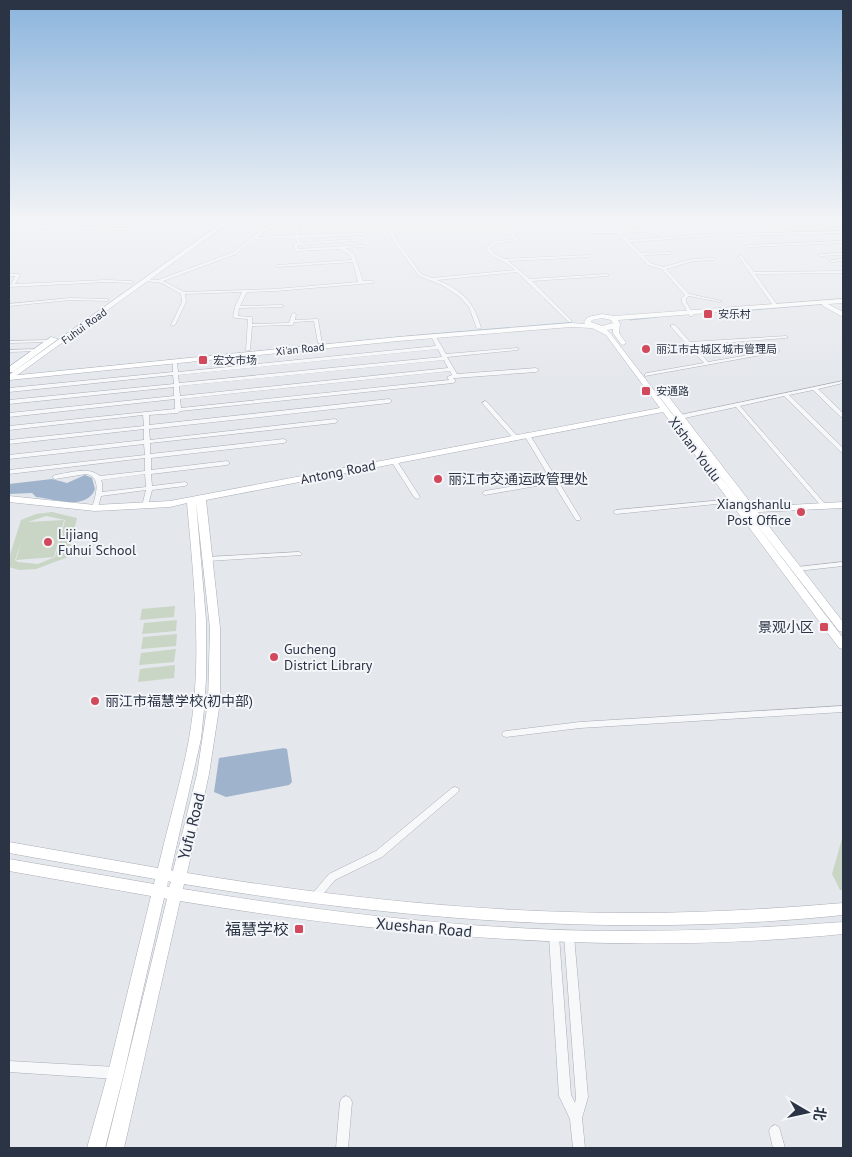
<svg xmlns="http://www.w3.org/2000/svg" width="852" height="1157" font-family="'PT Sans','Noto Sans SC',sans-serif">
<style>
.green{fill:#c9d6c5;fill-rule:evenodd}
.water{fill:#9fb4cc}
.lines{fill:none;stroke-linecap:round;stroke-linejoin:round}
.stream{stroke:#9fb4cc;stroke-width:1}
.street-casing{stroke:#a9aeb7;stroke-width:1}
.secondary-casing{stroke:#a9aeb7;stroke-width:1}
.primary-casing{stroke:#a3abb8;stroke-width:1}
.street{fill:#f7f8fa;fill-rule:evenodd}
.secondary{fill:#fff;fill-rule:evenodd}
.primary{fill:#fff;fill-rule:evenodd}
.poi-dot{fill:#d1495b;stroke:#f4f6f9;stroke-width:2}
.labels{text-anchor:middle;stroke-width:4;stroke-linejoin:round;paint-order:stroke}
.far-poi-label{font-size:11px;fill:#2b3445;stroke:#f4f6f9;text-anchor:start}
.far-street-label{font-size:11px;fill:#2b3445;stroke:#f4f6f9}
.street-label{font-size:14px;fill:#2b3445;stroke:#f4f6f9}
.poi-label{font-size:14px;fill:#2b3445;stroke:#f4f6f9;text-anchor:start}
.near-street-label{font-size:16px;fill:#2b3445;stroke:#f4f6f9}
.near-poi-label{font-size:16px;fill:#2b3445;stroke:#f4f6f9;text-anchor:end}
</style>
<rect width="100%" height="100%" fill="#e4e7ec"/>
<!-- green -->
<path class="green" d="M52 512 77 518 68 557 36 569 19 570 9 567V558L21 520 36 514ZM46 516 65 520 55 557 38 564 18 562 15 560 22 539 16 560 54 557 64 520 28 522Z
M175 606 174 617 140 620 142 609Z
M177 620 176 631 142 634 144 623Z
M177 634 176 646 141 649 143 637Z
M176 649 174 662 139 665 141 653Z
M175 665 174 678 138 682 140 669Z
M843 835V890H840L832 874Z"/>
<!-- water -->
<path class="water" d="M571 322 572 323 37 373 414 335Z
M85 475 92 478 95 489C87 511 55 499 36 497L32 493 9 494V484L52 479 67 483Z
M284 748 287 749 292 782 289 785 226 797 214 792 219 758Z"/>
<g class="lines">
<!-- stream -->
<path class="stream" d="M727 312 824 304
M630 320 657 317"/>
<defs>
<path id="street" d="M329 218H350L348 219 297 221 299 235 364 233 366 234 364 235 300 238 301 243 355 239 357 240 355 241 299 245 297 246 298 249 364 245 365 246 363 247 345 248 354 254 363 281H373V283L275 291 247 292 240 306 282 305 284 306 282 307 239 308 238 316 252 317V324L289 323 292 314 294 313 296 314 295 320 318 319 322 344 318 343 314 321 294 322 293 325H291L252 326 250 350 246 351 248 319 235 318 233 317 235 307 242 292 185 294 186 302 175 325 171 326V325L182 302 181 294 162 283 147 281 145 280 147 279 158 280 234 252 263 229 278 221 226 223 224 222 225 221ZM281 221H293L296 235 258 237 265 231 281 223ZM296 238 297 243 293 245 295 251 340 249 350 255 352 260 278 265H277V267L353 262 358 282 275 289 184 292 163 281 236 254 255 239Z
M381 218H385L398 242 421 274 432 278 515 270 508 264 492 256 486 248 493 242 514 239 501 222 399 219 397 218 502 220 541 218 539 219 505 222 519 240 495 244 490 248 494 254 504 259 589 255 591 256 589 257 508 261 530 279 607 274 609 275 607 276 532 281 571 320V322H569L517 272 437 280C450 285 464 293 472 306 476 312 479 321 481 328L477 329 469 307 460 297 442 285 419 276 394 242Z
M572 218H576L593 231 642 230 636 224 638 223 751 221 753 222 751 223 641 225 646 230V232L621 233 628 240 711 234 712 235 710 236 630 242 640 253 671 252 672 253 670 254 643 255 650 263 663 267 693 259 714 258V260H713L693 261 666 269 689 294 722 301 720 302 689 296 686 298V302L694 315 692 316H690L682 302V298L685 295 662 269 648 265 617 233H591Z
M830 218H834L843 224V227Z
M186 222H213L215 223 213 224H186L122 230 9 227V225L122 228Z
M843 231V233L735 236 733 235 735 234Z
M843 241V243L749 247 747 246 749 245Z
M843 253V255L820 256 818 255 820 254Z
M739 255H741L754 272 843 271V273L755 274 778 306 776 307H774L739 257Z
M843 259V261L831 262 829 261 831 260Z
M9 274H18L20 275 15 284 106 280 132 281 134 282 132 283 106 282 9 287V285H11L15 276H9Z
M70 298 107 299 109 300 107 301 70 300 9 306V304Z
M671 325H675L690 342 786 336 788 337 786 338 693 345 708 362 778 350 780 351 778 352 645 376V374L647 373 704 363 671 327Z
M431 335H435L446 354 517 348 519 349 517 350 447 357 457 374 536 368 539 370 536 372 455 378H453L456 381 453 383 180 411 178 413 149 415V425L389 399 392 401 389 403 149 429 150 440 335 419 338 421 335 423 150 443V454L284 439 287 441 284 443 151 458V470L227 461 230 463 227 465 151 474 152 486 185 482 188 484 185 486 152 490 148 506 145 508 142 506 146 490 101 496 98 508 95 510 93 509 92 508C95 497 103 477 86 474L55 479 52 477 55 475C69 473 88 466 100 476L145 471V458L9 474V470L145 455 144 444 9 459V455L144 440V429L9 444V440L144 426 143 415 9 430V426L175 409V399L9 417V413L174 396V387L9 404V400L174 384 173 375 9 392V388L173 372V361L175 360 177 361 178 372 436 346 431 336ZM438 349 442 357 179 383 178 375ZM444 360 448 368 180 396 179 386ZM450 371 452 375 447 377 449 380 181 408 180 399ZM145 474 146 487 102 492V483L101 480Z
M51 340H53V342L9 343V341Z
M39 349 41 350V351L9 352V350Z
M843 381V383L818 389 843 413V418L841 417 813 390 789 395 843 448V453L841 452 784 396 740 406 826 505 827 506 824 508 822 507 736 407 680 419 677 417 680 415Z
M485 401 487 402 518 437V439H514L483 404 482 403Z
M527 433 530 435 581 519 580 520H576L553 483 485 495 482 493 485 491 551 480 524 435Z
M394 459 397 461 420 497 419 498 417 499 414 497 391 461Z
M734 499 737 501 736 502 616 514 613 512 616 510Z
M299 552 301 553 302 554 301 555 208 561 205 559 208 557Z
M843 562V566L797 571 794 569 797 567Z
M843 706V712L580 728 506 737 503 736 502 734 503 732 506 731 580 722Z
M455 787 458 788 459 790 458 792 382 857 335 880 318 900 315 901 312 900 310 897 312 894 329 874 376 851 452 788Z
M554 932 558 933 559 936 571 1095 575 1103 576 1097 564 936 565 933 569 932 573 933 574 936 588 1097 582 1118 585 1148H573L570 1119 559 1096 549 936 550 933Z
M9 1061 116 1067 120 1069 122 1073 120 1077 116 1079 9 1072Z
M346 1096 350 1098 352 1102 348 1148H336L340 1102 342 1098Z
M775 1125 779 1127 785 1148H773L769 1131 771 1127Z"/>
<path id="secondary" d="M843 299V303L828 304 843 312V317L823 306 822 304 618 320 620 324 619 333 626 343 623 345 621 344 613 333V329L607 330 610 333 746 510 659 396V392H665L754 507 843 502V508L758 512 843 622V632L839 631 747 512 843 638V649L839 648 663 412 206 500 220 628V702L209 774 187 873C334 897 482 913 631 913 702 913 772 909 843 903V915C623 938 402 920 184 884L183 889C330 913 485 932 635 931 705 931 774 927 843 922V934C621 956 400 937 180 901L124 1148H106L167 899 164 898 124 1073 105 1148H87L108 1073 151 896 9 871V859L154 884 155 879 9 853V842L158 868C168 825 181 782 189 739 203 661 194 581 187 503L170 507 95 511 9 502V496L95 505 170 501 660 408 606 335 592 328 571 327 398 341 9 380V376L398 337 571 323 585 324 584 322 588 317 602 314 614 316ZM602 318 611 320 613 323 602 326 591 322 592 320ZM196 502 210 628 208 702 197 774 173 871 171 870 201 739 204 709 206 679V620ZM168 881 171 882 169 887H167Z"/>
<path id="primary" d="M229 218H235L9 381V375Z
M51 337 58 339 13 372H9V367Z"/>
</defs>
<!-- street casing -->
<use href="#street" class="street-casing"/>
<!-- secondary casing -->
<use href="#secondary" class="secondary-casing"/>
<!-- primary casing -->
<use href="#primary" class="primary-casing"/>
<!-- street -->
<use href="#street" class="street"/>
<!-- secondary -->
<use href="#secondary" class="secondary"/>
<!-- primary -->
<use href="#primary" class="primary"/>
</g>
<!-- sky -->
<linearGradient id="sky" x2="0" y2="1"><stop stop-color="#8bb4dd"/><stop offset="0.58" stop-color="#f3f4f6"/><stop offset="1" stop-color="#f3f4f6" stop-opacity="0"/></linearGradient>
<rect width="852" height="379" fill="url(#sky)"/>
<!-- markers -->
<g class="poi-dot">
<rect x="703" y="309" width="10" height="10" rx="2.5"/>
<circle cx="646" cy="349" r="5"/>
<rect x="198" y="355" width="10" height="10" rx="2.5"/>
<rect x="641" y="386" width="10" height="10" rx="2.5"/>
<circle cx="438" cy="479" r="5"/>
<circle cx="801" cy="512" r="5"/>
<circle cx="48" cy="542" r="5"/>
<rect x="819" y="622" width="10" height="10" rx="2.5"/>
<circle cx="274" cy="657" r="5"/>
<circle cx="95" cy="701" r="5"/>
<rect x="294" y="924" width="10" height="10" rx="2.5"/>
</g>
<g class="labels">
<!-- far-poi labels -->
<g class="far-poi-label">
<text x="718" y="318">安乐村</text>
<text x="656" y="353">丽江市古城区城市管理局</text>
<text x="213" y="364">宏文市场</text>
<text x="656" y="395">安通路</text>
</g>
<!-- far-street labels -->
<g class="far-street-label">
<text transform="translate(84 326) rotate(-36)" y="4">Fuhui Road</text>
<text transform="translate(300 349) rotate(-6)" y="4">Xi'an Road</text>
</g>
<!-- street labels -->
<g class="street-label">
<text transform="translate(695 449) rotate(53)" y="5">Xishan Youlu</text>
<text transform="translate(338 472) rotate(-11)" y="5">Antong Road</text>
</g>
<!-- poi labels -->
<g class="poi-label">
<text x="448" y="484">丽江市交通运政管理处</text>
<text x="791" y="509" text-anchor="end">Xiangshanlu<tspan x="791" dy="16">Post Office</tspan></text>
<text x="58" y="539">Lijiang<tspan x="58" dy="16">Fuhui School</tspan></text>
<text x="814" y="632" text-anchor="end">景观小区</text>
<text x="284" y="654">Gucheng<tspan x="284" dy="16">District Library</tspan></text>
<text x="105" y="706">丽江市福慧学校(初中部)</text>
</g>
<!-- near-street labels -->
<g class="near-street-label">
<text transform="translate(191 826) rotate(-76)" y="6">Yufu Road</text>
<text transform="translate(424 927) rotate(5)" y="6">Xueshan Road</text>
</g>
<!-- near-poi labels -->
<g class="near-poi-label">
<text x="289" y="935">福慧学校</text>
</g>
</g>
<!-- border -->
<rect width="852" height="1157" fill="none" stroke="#2b3445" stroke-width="20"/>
<!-- north arrow -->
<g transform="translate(807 1112) rotate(99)" stroke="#f4f6f9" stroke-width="4" paint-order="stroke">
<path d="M0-4L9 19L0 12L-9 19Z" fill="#2b3445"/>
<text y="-8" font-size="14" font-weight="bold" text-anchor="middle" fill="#2b3445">北</text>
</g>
</svg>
